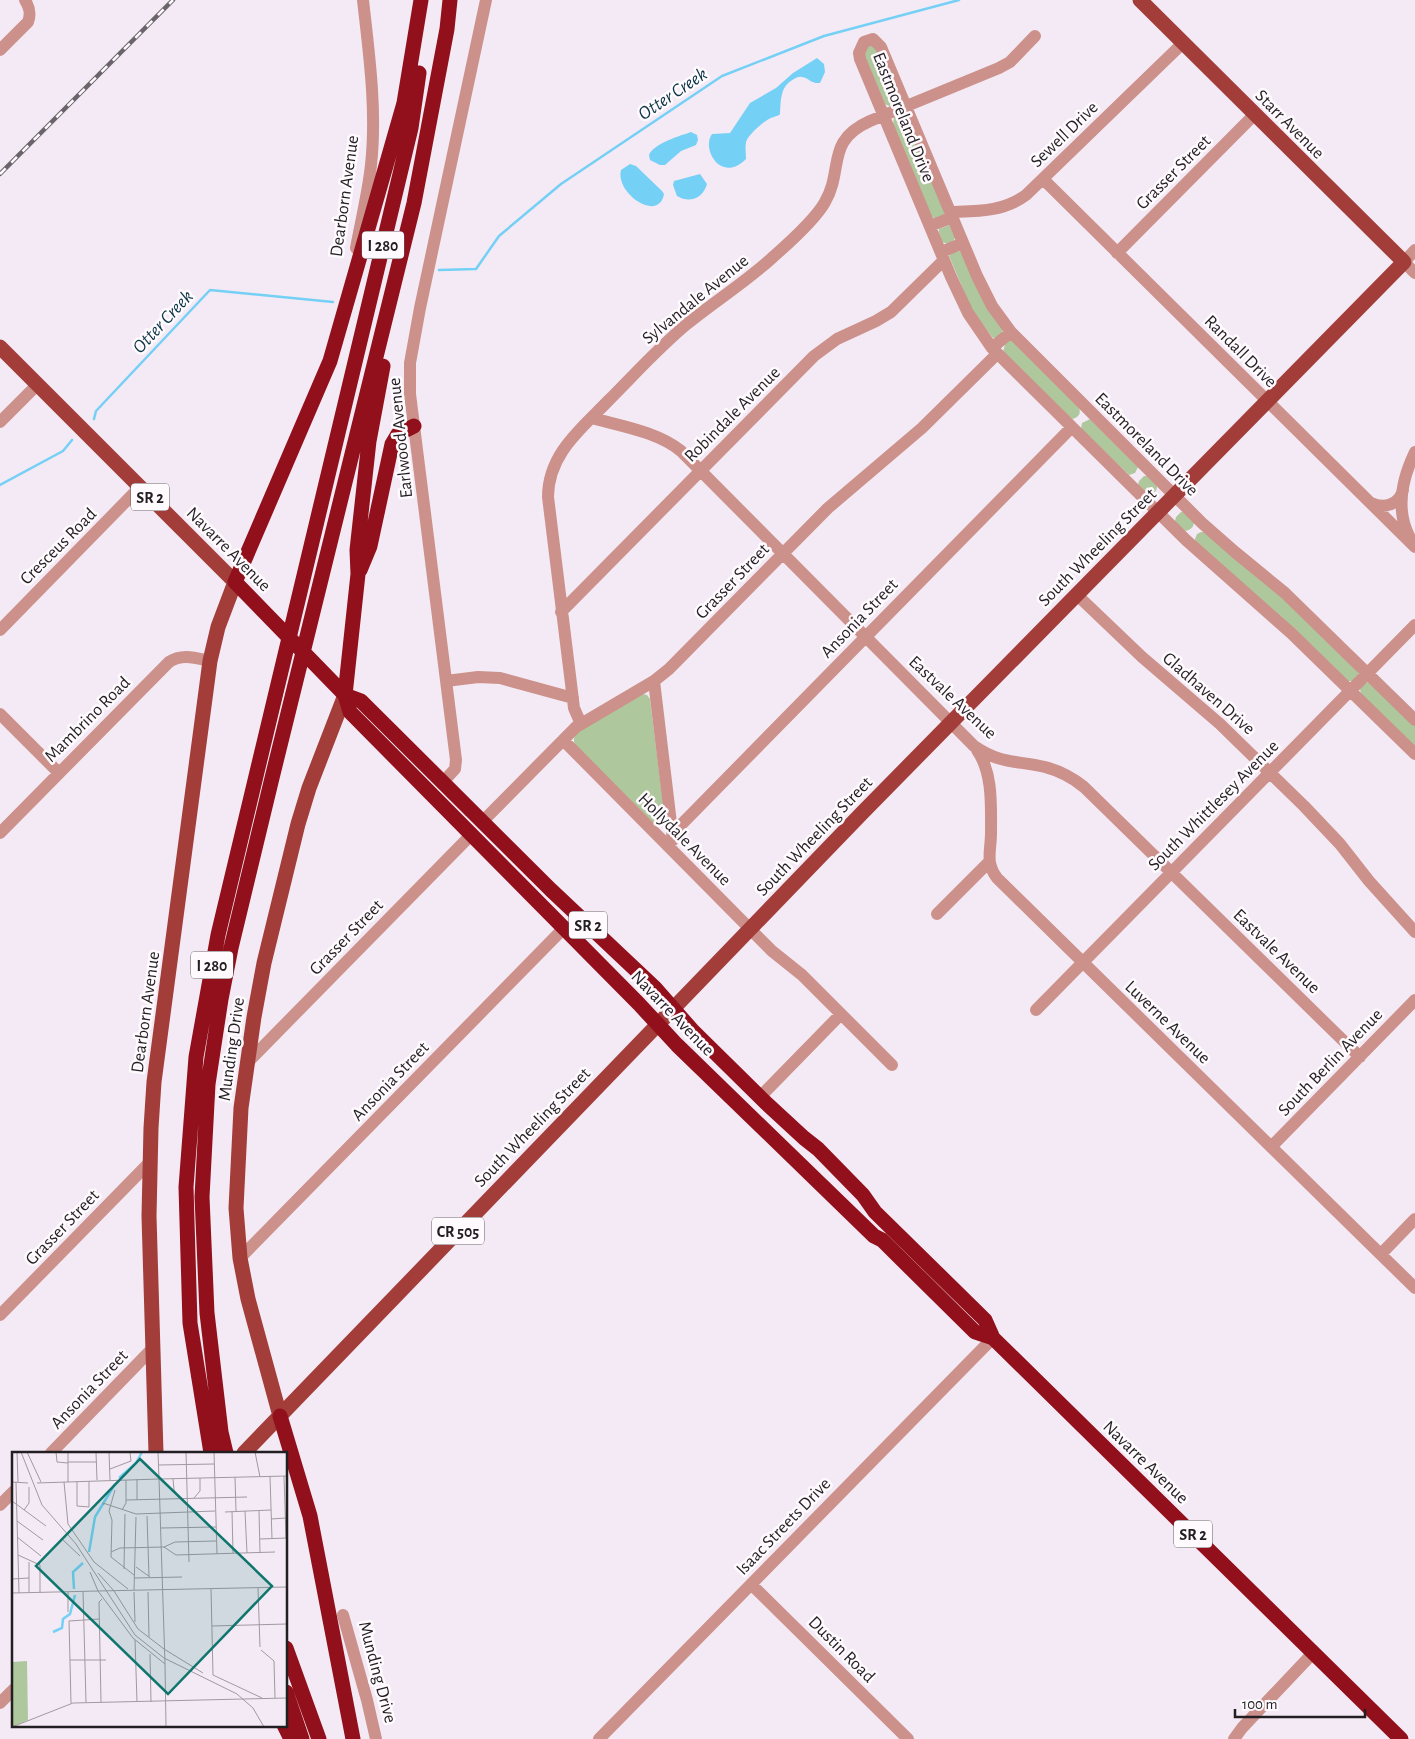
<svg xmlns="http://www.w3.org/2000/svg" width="1415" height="1739" font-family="'Alegreya Sans',sans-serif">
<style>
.green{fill:#afc79c}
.water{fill:#75d0f5}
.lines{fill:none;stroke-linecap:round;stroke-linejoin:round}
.stream{stroke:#75d0f5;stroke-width:2.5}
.minor{stroke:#cc918b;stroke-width:12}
.major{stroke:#a33d3a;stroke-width:15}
.highway{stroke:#92101b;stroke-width:15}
.rail-casing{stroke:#6a656a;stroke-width:4.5}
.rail{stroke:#fefafe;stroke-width:2.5;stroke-dasharray:8;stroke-linecap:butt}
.labels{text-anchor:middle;stroke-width:5;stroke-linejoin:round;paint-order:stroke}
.shield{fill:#fefafe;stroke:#646164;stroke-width:1}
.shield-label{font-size:16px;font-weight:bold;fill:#221f22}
.street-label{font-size:18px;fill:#221f22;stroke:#fefafe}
.water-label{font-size:19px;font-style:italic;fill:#083443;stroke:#fefafe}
.inset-river{fill:none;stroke:#75d0f5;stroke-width:2.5}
.inset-road{fill:none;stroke:#a099a1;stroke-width:1}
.view{fill:#0f766e;fill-opacity:0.15;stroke:#0f766e;stroke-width:2.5}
.inset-edge{fill:none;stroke:#221f22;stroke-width:2.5}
</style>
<rect width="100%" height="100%" fill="#f4eaf5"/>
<!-- green -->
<path class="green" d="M873 42 899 101 897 104 891 107 885 104 863 52Z
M904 114 945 210 944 215 935 219 931 216 893 125 894 117 897 115Z
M949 225 955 238 954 240 948 244 942 242 939 232V229Z
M960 251 1003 331 996 339 993 338 972 310 949 256 951 253Z
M1009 341H1013L1079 407C1081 414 1079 416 1073 419L1068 417 1003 352 1005 344Z
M1090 419 1138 467 1135 473 1129 475 1081 429 1082 423Z
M1144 476H1147L1157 486C1157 492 1153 495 1147 495L1138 485 1139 481Z
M1181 512H1184L1194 522C1194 528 1189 531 1183 531L1175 521 1176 517Z
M1201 532H1205L1275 590 1357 668 1359 675 1354 681H1347L1196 544 1195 539 1197 534Z
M1368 682 1415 725V748L1361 694 1360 689 1361 685Z
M643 694 647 695 650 699 665 820C663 824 661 826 656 826L575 745C573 740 574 737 577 732Z"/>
<!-- water -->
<path class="water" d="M817 58 824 64 825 72 820 83C811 84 809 78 802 77 799 76 796 78 794 79 780 86 781 100 780 114 777 117 774 116 769 119 763 122 748 135 746 142 745 147 746 154 746 159 721 184 701 149 712 134L730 133 750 103 776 88 793 73Z
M691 132 697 135 698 140 696 145 681 151 665 165H660L650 160 649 155C654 143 680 136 691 132Z
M630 164 636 166 662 191 664 194C659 223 615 194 621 170Z
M700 174 707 184C703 198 690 204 677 196L673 185 674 181Z"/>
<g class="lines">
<!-- stream -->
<path class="stream" d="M439 270 476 269 499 236 561 184 722 76 824 36 959 0
M94 419 96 411 210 290 333 302
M0 485 63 451 72 440"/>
<!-- minor -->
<path class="minor" d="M0 50 28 22C31 14 30 8 25 0
M1043 179 1415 547
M951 212C977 211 1003 212 1026 195L1183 43
M930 226 953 217
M356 248C361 221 368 193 371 165 377 110 369 54 363 0
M1415 250 1404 262 1415 273
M941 252 963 243
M1117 253 1254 115
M992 348 1011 332
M592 418C621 426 658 432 681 451L974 746C1002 765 1016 760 1045 767 1060 771 1073 778 1084 787L1360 1057
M0 422 38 384
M1371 503C1384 509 1399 505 1403 490
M1410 538C1395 510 1402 479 1415 452
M1076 594 1142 657 1220 724 1304 806 1340 844 1369 881 1415 932
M561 612 814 356 837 339 876 321 891 312 944 260
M0 630 140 487
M446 681 478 677 500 678 573 698
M654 681 673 840
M0 714 59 773
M1415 720 1285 593 1235 552 1202 523 1011 332 992 306 977 276 881 47 873 39 864 42 859 53 860 59 951 277 968 313 992 348 1186 540 1291 633 1415 754
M581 724 574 708 548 497C548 454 581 429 608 401 634 375 658 348 687 324 715 301 746 282 773 257 789 243 815 220 825 202 844 169 825 141 870 121L999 68 1010 62 1035 36
M563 740 772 951 802 975 892 1065
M977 750C993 773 991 805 991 833 991 851 985 862 997 878L1415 1288
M442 783 455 769 456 760 410 394V363L420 308 486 0
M483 821 576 727 654 681 669 669 828 508 922 428 997 354
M0 833 169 662C182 653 196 658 210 661
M672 834 1072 427
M937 914 989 862
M1036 1010 1415 625
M246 1064 471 835
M760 1097 841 1014
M1271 1147 1415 1000
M1381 1254 1415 1219
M240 1258 564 928
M0 1315 149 1163
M51 1453 152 1349
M0 1505 14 1491
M751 1584 908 1739
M343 1615 367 1700 376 1739
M0 1703 14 1689
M599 1739 993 1338
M1234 1739 1242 1728 1314 1652"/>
<!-- major -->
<path class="major" d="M0 347 235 582 218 627 210 661 154 1082 151 1128 149 1216 156 1453
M280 1416 248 1299 240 1258 236 1208 241 1108 254 1017 264 963 298 824 309 788 345 695
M244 1453 863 812 1404 262 1140 0"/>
<!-- highway -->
<path class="highway" d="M421 0 404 103 330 361 235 582 345 695 361 701 551 890 655 988 692 1030 765 1102 804 1138 818 1149 863 1195 875 1212 985 1320 993 1338 1401 1739
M383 366 369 441 357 550 358 574 345 695 350 712 639 1004 677 1045 874 1236 882 1240 975 1332 993 1338
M360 570 370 546 392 444 398 434 414 426
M280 1416 310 1516 353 1739
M211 1453 190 1323 186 1187 196 1057 218 935 411 128 419 73
M226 1453 221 1432 207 1313 202 1197 208 1084 221 999 231 948 272 778 414 203 447 29 450 0
M286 1648 319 1739
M286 1692 302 1739
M284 1725 291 1739"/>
<defs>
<path id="rail" d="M0 174 173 0"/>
</defs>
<!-- rail casing -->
<use href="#rail" class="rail-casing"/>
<!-- rail -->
<use href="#rail" class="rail"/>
</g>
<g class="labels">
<!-- shield labels -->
<g class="shield">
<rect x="362" y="231.5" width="42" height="27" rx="4"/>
<rect x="131" y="483.5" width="38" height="27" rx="4"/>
<rect x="569" y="911.5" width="38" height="27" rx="4"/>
<rect x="191" y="951.5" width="42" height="27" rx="4"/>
<rect x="432" y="1217.5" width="52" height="27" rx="4"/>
<rect x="1174" y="1520.5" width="38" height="27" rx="4"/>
</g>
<g class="shield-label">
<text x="383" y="251">I 280</text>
<text x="150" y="503">SR 2</text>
<text x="588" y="931">SR 2</text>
<text x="212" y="971">I 280</text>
<text x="458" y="1237">CR 505</text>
<text x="1193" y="1540">SR 2</text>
</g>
<!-- street labels -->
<g class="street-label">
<text transform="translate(904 117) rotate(68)" y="6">Eastmoreland Drive</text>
<text transform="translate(1290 124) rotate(45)" y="6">Starr Avenue</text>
<text transform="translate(1064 134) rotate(-44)" y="6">Sewell Drive</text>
<text transform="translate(1173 172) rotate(-45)" y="6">Grasser Street</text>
<text transform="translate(344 196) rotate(-82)" y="6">Dearborn Avenue</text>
<text transform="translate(695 299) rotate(-39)" y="6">Sylvandale Avenue</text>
<text transform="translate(1241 351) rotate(45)" y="6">Randall Drive</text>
<text transform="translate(732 414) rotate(-45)" y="6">Robindale Avenue</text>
<text transform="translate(400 438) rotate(-96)" y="6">Earlwood Avenue</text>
<text transform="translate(1147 444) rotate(45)" y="6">Eastmoreland Drive</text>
<text transform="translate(58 546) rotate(-45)" y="6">Cresceus Road</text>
<text transform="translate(1097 547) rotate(-45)" y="6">South Wheeling Street</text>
<text transform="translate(229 549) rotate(45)" y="6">Navarre Avenue</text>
<text transform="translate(732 581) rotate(-46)" y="6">Grasser Street</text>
<text transform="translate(859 618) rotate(-46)" y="6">Ansonia Street</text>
<text transform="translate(1209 693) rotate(41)" y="6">Gladhaven Drive</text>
<text transform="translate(953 697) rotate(43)" y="6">Eastvale Avenue</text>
<text transform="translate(87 719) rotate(-45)" y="6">Mambrino Road</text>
<text transform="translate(1213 805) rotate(-45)" y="6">South Whittlesey Avenue</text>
<text transform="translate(814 836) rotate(-46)" y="6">South Wheeling Street</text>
<text transform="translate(685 839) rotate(45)" y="6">Hollydale Avenue</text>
<text transform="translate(346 937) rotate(-46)" y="6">Grasser Street</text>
<text transform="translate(1277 951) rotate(44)" y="6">Eastvale Avenue</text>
<text transform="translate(145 1012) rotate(-82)" y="6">Dearborn Avenue</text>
<text transform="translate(673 1013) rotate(46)" y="6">Navarre Avenue</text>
<text transform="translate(1168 1022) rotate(44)" y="6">Luverne Avenue</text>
<text transform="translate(231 1049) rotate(-82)" y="6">Munding Drive</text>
<text transform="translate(1330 1062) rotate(-46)" y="6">South Berlin Avenue</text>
<text transform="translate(390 1081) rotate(-46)" y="6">Ansonia Street</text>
<text transform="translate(532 1127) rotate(-46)" y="6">South Wheeling Street</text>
<text transform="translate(62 1227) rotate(-46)" y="6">Grasser Street</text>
<text transform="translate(89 1389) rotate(-46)" y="6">Ansonia Street</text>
<text transform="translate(1146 1462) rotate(44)" y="6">Navarre Avenue</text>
<text transform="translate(783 1526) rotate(-46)" y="6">Isaac Streets Drive</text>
<text transform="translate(842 1649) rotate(45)" y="6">Dustin Road</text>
<text transform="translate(378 1672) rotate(75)" y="6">Munding Drive</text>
</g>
<!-- water labels -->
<g class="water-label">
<text transform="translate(672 93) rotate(-34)" y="7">Otter Creek</text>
<text transform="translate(162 321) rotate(-47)" y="7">Otter Creek</text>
</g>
</g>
<!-- overview -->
<g transform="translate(12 1452)">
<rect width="275" height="275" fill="#f4eaf5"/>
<path d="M15 209 16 268 0 275V210Z" fill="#afc79c"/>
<path class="inset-river" d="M107 26 124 11 130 0M77 100 83 65 103 32M62 137 61 120 71 111M41 180 50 176 51 167 58 162 63 143"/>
<path class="inset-road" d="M5 0 6 30M9 0 30 53 64 92 123 183 152 206 225 242 241 256 252 275M15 0 29 30M44 0 45 10 56 11M84 0 85 28M97 0 98 28M146 0 147 27 275 24M174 0 177 110M202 0 205 102M243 0 248 25M56 10H85M147 13 202 12M98 17 119 9 118 1M258 24 260 87M272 24 274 86M223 25 224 59M125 27V48M161 27 162 38 167 46M65 29V54L77 55V29M0 30 16 31M4 30 7 141M52 30 56 72 82 110 116 137M56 30V0M103 38 97 59 100 68 99 105 122 123M182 46 188 39V26M114 48 235 45M0 49 34 74M92 53 91 51 124 62 203 59M12 58 17 51V35M110 58 114 51V28M220 59 221 101M233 59 235 101M247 59 248 101M213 60 259 58M135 64 137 124M259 67 274 66M5 69 31 88M149 76 204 75M5 85 29 104M50 87 68 104M248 87 275 86M152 95 164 103 263 100M99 100 108 96 152 95 163 90 204 89M6 103 28 113V140M17 110V140M124 115 138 125M112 117 113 62M78 120 86 139 275 135M86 121 102 139M122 126 170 125M0 127 17 126M246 136 248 195M199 137 201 223 250 246M122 138 124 65M71 139 74 250M102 139 126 177 152 197M56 140V160M122 140 123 170M136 140 137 185M0 141 86 139 121 186 153 212 147 27 25 31M200 174 275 172M123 188 125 250M152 197 191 221M249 198 262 209 263 246M138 202 139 250M58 208H94M153 212 154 275M89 250 87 150 90 147M59 251 57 169 87 167M0 275 61 251 275 246"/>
<path class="view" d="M128 7 260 134 156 242 24 114Z"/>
<rect width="275" height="275" class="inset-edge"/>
</g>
<!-- scale -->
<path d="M1235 1709v8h130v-8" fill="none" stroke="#221f22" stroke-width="2.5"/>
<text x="1242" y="1709" font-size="15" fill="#221f22" stroke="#fefafe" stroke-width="4" paint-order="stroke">100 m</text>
</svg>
